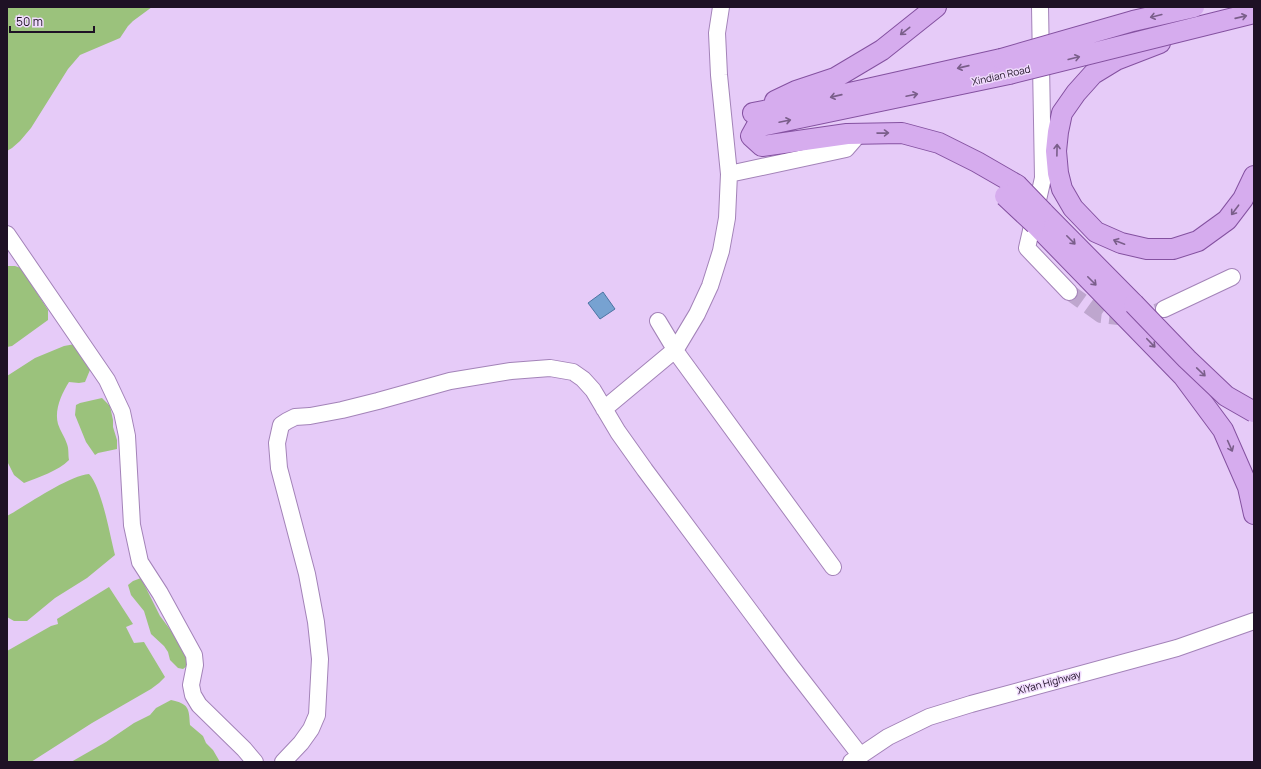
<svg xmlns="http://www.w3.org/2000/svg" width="1261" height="769" font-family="Manrope,sans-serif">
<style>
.water{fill:#9bc27c}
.building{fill:#77a2d1;stroke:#4c74a2}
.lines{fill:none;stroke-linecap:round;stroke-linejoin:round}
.minor-tunnel{stroke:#bea6ce;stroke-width:16;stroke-dasharray:16 8;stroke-linecap:butt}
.minor-casing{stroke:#a383b8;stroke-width:18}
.major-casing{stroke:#8451a0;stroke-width:22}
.minor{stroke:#fff;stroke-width:16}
.major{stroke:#d6acee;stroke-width:20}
.major-bridge-casing{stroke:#8451a0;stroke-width:22;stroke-linecap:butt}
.major-bridge{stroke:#d6acee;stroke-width:20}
.oneway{stroke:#7a5e8a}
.labels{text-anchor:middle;stroke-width:3;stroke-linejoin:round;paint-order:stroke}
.street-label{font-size:10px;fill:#1e1125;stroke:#f0dbfd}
</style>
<rect width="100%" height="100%" fill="#e6cbf8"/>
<!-- water -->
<path class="water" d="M7 7H152L133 21 128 26 120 38 80 55 68 69 31 128 20 141 12 148 7 151Z
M7 266H15L21 268 48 310V320L12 346 7 347Z
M75 344 90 365V370L85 382 79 383 69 382C62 393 54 410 58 424 60 431 65 437 67 444 69 449 68 454 69 460 58 471 39 477 24 483L14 475 7 461V376L35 358 64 346Z
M102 398 110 406 113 420V427L117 440V449L98 453 95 455 86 442 75 415 76 405 80 403Z
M89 474C102 488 110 536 115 555L87 578 55 598 27 621H14L7 617V516C27 505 68 476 89 474Z
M141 578 160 616 178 640 187 660V666L183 669 178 668 170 660 168 652 164 646 151 634 144 611 131 595 128 585 133 581Z
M109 587 133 624 126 627 134 643 144 642 165 677 159 683 151 689 92 723 31 762H7V651L51 626 58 624 57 619Z
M171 700C189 704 189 708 190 725L203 736 206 743 213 750 220 762H71L106 742 134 723 150 715 156 708Z"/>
<!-- building -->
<path class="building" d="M603 292 615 309 600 319 588 303Z"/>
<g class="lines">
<!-- minor-tunnel -->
<path class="minor-tunnel" d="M1069 292 1101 315 1135 319 1164 309"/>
<defs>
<path id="minor" d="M1040 7 1043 178 1027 248 1069 292
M729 174 846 149 859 134
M7 234 107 380 122 412 127 436 132 525 140 562 160 593 194 655 195 665 191 685 193 695 199 705 244 749 255 762
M1164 309 1232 277
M658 321 679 356 833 567
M604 409 676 349 697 314 710 286 721 251 727 218 729 174 719 75 717 33 721 7
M283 762 301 743 311 729 317 715 320 659 316 622 307 574 279 468 277 443 281 425 287 421 295 417 310 416 342 410 378 401 450 381 511 371 550 368 573 372 583 379 593 390 618 432 645 470 791 666 860 755
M851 762 888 737 929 717 971 704 1177 648 1254 621"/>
<path id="major" d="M1160 43 1116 60 1093 74 1076 93 1062 113 1058 132 1056 151 1058 173 1062 189 1073 208 1096 232 1121 243 1147 249H1173L1198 241 1227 220 1243 199 1254 176
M1009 74 756 127 751 136 762 146 847 134 902 133 939 143 977 162 1017 185
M775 101 796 91 835 78 882 50 936 7
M753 113 805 103 1001 59
M1043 212 1134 304
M1035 224 1183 376 1223 430 1248 487 1254 514"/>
</defs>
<!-- minor casing -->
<use href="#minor" class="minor-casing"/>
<!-- major casing -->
<use href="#major" class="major-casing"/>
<!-- minor -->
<use href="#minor" class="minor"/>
<!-- major -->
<use href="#major" class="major"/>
<defs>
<path id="major-bridge" d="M1001 59 1133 21 1194 7
M1009 74 1254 13
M1017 185 1043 212
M1005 196 1035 224
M1134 304 1187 359 1226 396 1254 412"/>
</defs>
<!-- major-bridge casing -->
<use href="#major-bridge" class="major-bridge-casing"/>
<!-- major-bridge -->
<use href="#major-bridge" class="major-bridge"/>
</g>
<!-- one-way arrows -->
<defs><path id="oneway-shaft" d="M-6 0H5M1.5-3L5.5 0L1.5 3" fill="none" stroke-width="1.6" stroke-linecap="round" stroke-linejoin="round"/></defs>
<g class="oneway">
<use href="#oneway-shaft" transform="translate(1156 16) rotate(166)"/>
<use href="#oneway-shaft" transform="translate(1241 17) rotate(-13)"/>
<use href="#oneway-shaft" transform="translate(905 31) rotate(142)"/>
<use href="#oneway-shaft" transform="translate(1074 58) rotate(-14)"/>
<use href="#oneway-shaft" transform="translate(963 67) rotate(167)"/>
<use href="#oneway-shaft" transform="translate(912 95) rotate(-12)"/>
<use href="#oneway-shaft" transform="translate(836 96) rotate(167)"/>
<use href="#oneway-shaft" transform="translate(785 121) rotate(-12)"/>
<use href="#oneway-shaft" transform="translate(883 133) rotate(-1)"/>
<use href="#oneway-shaft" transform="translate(1057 150) rotate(-89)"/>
<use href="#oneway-shaft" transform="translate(1235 210) rotate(127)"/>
<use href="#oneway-shaft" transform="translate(1071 240) rotate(45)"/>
<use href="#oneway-shaft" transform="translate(1119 242) rotate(-159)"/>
<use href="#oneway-shaft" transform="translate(1092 281) rotate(45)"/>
<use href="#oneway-shaft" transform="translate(1151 343) rotate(46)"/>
<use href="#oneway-shaft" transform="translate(1201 372) rotate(44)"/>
<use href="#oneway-shaft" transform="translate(1230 446) rotate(66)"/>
</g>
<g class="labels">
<!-- street labels -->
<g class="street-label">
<text transform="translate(1001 75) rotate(-13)" y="4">Xindian Road</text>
<text transform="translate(1049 682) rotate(-15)" y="4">XiYan Highway</text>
</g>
</g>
<!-- border -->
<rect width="1261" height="769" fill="none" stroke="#1e1125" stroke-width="16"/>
<!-- scale -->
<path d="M10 26v6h84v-6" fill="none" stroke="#1e1125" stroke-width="2"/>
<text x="16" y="26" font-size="12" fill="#1e1125" stroke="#f0dbfd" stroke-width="3" paint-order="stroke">50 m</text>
</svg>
